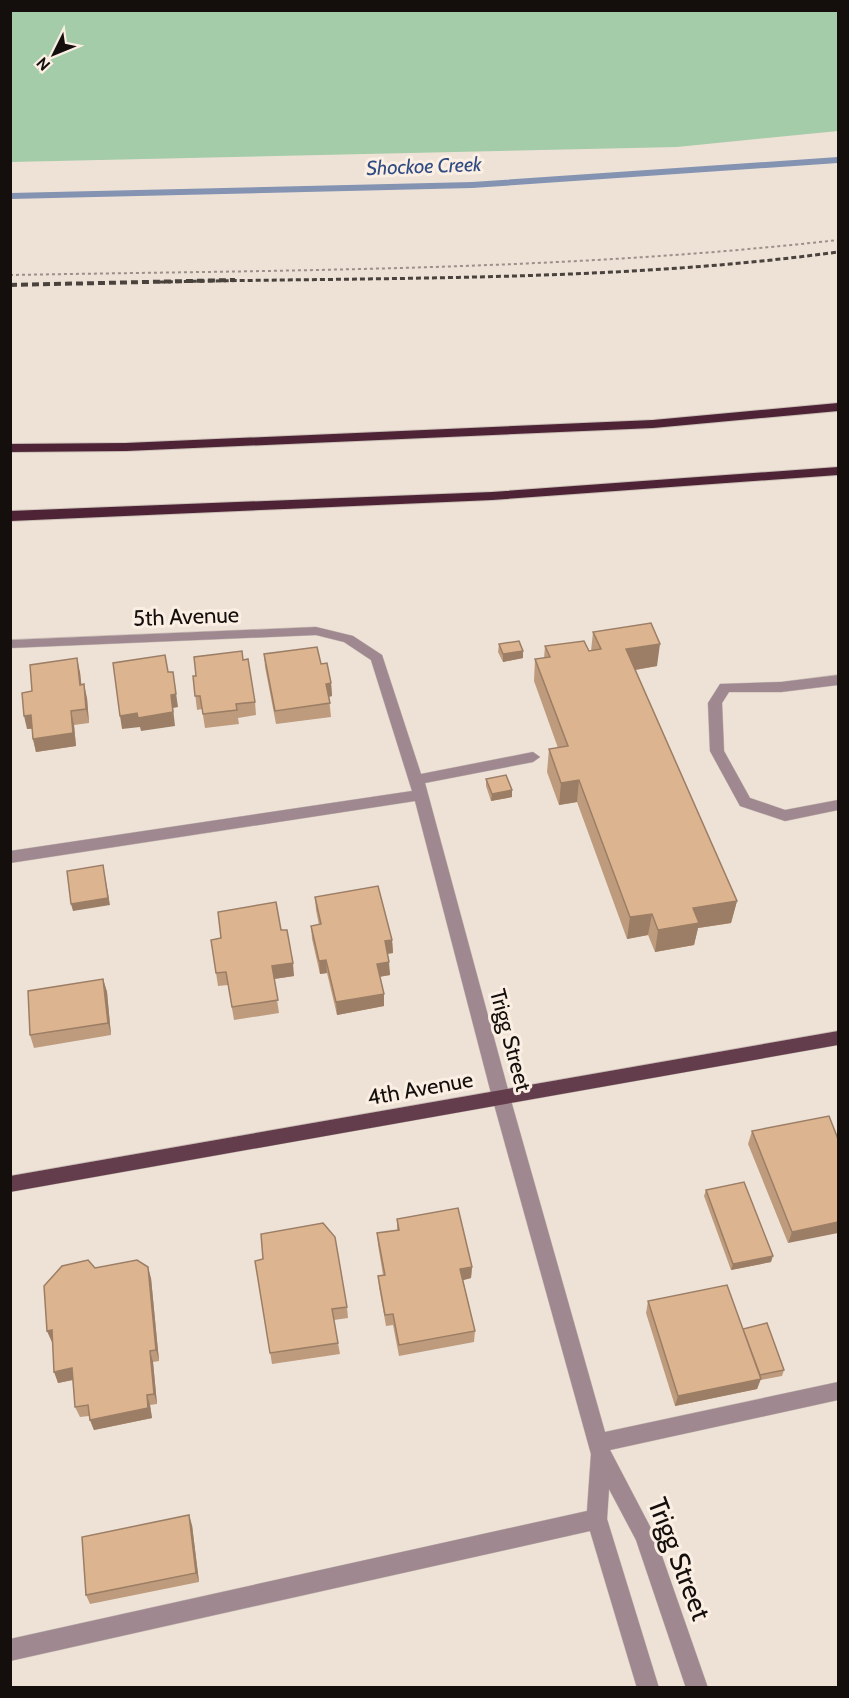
<svg xmlns="http://www.w3.org/2000/svg" width="849" height="1698" font-family="Cabin,sans-serif">
<style>
.green{fill:#a4cca9}
.lines{fill:none;stroke-linecap:round;stroke-linejoin:round}
.stream{fill:#8493b1;fill-rule:evenodd}
.minor-casing{stroke:#cbc0b7;stroke-width:1}
.major-casing{stroke:#cbc0b7;stroke-width:1}
.highway-casing{stroke:#cbc0b7;stroke-width:2}
.path{stroke:#9a9089;stroke-width:2;stroke-dasharray:3 3;stroke-linecap:butt}
.minor{fill:#9f8890;fill-rule:evenodd}
.major{fill:#643d4c;fill-rule:evenodd}
.highway{fill:#4e2335;fill-rule:evenodd}
.rail-far1{stroke:#49423d;stroke-width:3;stroke-dasharray:5 3;stroke-linecap:butt}
.rail{stroke:#49423d;stroke-width:4;stroke-dasharray:7 4;stroke-linecap:butt}
.wall{fill:#be9b7c}
.shaded-wall{fill:#9b7e65}
.building{fill:#ddb490;stroke:#9b7e65;stroke-width:1.5}
.labels{text-anchor:middle;stroke-width:6;stroke-linejoin:round;paint-order:stroke}
.far-water-label{font-size:20px;font-style:italic;fill:#304b82;stroke:#fbefe4}
.street-label{font-size:22px;fill:#140f0c;stroke:#fbefe4}
.near-street-label{font-size:27px;fill:#140f0c;stroke:#fbefe4}
</style>
<rect width="100%" height="100%" fill="#eee2d7"/>
<!-- green -->
<path class="green" d="M10 11H838V131L677 147 11 162Z"/>
<g class="lines">
<!-- stream -->
<path class="stream" d="M838 157V163L472 188 10 199V193L472 182Z"/>
<defs>
<path id="minor" d="M316 627 353 636 382 655 421 774 533 752 540 757 533 762 425 783 510 1097 605 1432 838 1382V1400L610 1450 655 1536 708 1688H686L636 1540 609 1489 607 1519 659 1688H637L590 1531 10 1661V1639L587 1511 591 1454 492 1097 415 801 10 863V851L412 791 371 660 344 642 316 635 10 648V640Z
M838 675V685L781 692H729L722 703 724 751 750 798 785 810 838 800V810L785 821 740 806 710 751 708 703 720 684 781 682Z"/>
<path id="major" d="M838 1031V1045L10 1192V1176Z"/>
<path id="highway" d="M838 403V411L653 428 126 451 10 452V444L126 443 653 420Z
M838 467V475L492 500 10 521V511L492 492Z"/>
</defs>
<!-- minor casing -->
<use href="#minor" class="minor-casing"/>
<!-- major casing -->
<use href="#major" class="major-casing"/>
<!-- highway casing -->
<use href="#highway" class="highway-casing"/>
<!-- path -->
<path class="path" d="M10 275C286 270 564 271 838 240"/>
<!-- minor -->
<use href="#minor" class="minor"/>
<!-- major -->
<use href="#major" class="major"/>
<!-- highway -->
<use href="#highway" class="highway"/>
<!-- rail-far1 -->
<path class="rail-far1" d="M160 282C384 277 617 282 838 252"/>
<!-- rail -->
<path class="rail" d="M10 285 235 280"/>
</g>
<!-- wall -->
<path class="wall" d="M593 632 657 666 635 670 737 901 731 923 698 928 694 945 655 952 648 935 627 939 577 802 559 805 547 772 549 749 558 748 534 681 535 659 544 658 545 646 591 651Z
M499 644 523 651V658L503 662 498 652Z
M264 654 321 664 331 683 332 696 329 697 331 717 276 724 265 667Z
M243 660 255 702 256 715 238 718 239 724 205 728 202 709 197 710 193 676H196Z
M80 672 81 685 87 698 89 723 74 725 76 746 36 752 33 739 32 729H27L32 691Z
M486 779 512 790V797L491 801 486 786Z
M315 897 392 940 393 953 387 954 390 975 380 977 384 994V1006L337 1015 327 973 320 974 312 939 311 926 319 925 316 910Z
M281 930 294 976 274 979 279 1013 234 1020 228 985 218 986 211 940Z
M103 979 107 992 111 1035 34 1048 30 1035Z
M752 1131 838 1139 788 1243 748 1144Z
M706 1190 771 1262 731 1270 704 1196Z
M397 1219 472 1267 471 1278 463 1280 475 1331 474 1342 399 1356 393 1325 386 1326 379 1287 378 1276 383 1275 378 1245 377 1233 397 1230Z
M255 1261 347 1307 348 1318 334 1320 340 1354 272 1364Z
M95 1268 151 1278 159 1361 153 1362 157 1404 150 1405 152 1418 94 1430 90 1420 89 1416 80 1417 75 1407 73 1380 58 1383 52 1342 47 1331Z
M648 1301 743 1329 784 1370 782 1376 760 1380 757 1389 675 1406 646 1313Z
M192 1525 199 1582 90 1604 86 1595Z"/>
<!-- shaded-wall -->
<path class="shaded-wall" d="M660 644 657 666 623 672 626 649Z
M523 651V658L503 662V654Z
M77 658 80 672 83 699 80 685Z
M173 672 178 707 173 708 175 726 141 731 140 727 122 729 120 716Z
M331 683 332 696 327 697 326 684Z
M84 684 87 698 89 723 86 709Z
M71 711 74 725 76 746 36 752 33 739Z
M31 715 34 728 27 729 24 716Z
M579 780 577 802 559 805 561 783Z
M512 790V797L491 801 492 794Z
M103 865 110 905 73 911 71 904Z
M737 901 731 923 698 928 694 945 655 952 658 930 693 908Z
M652 914 648 935 627 939 630 917Z
M392 940 393 953 385 954V941Z
M326 960 327 973 320 974 319 961Z
M389 962 390 975 377 977V964Z
M293 963 294 976 274 979 272 966Z
M103 979 107 992 111 1035 108 1023Z
M384 994V1006L337 1015 336 1002Z
M838 1222V1233L788 1243 792 1232Z
M773 1256 771 1262 731 1270 733 1264Z
M148 1267 151 1278 159 1361 156 1350Z
M472 1267 471 1278 460 1281V1269Z
M52 1330 56 1341 52 1342 47 1331Z
M150 1351 153 1362 157 1404 154 1394Z
M72 1368 77 1379 58 1383 54 1372Z
M761 1379 757 1389 675 1406 678 1396Z
M147 1395 150 1405 152 1418 94 1430 90 1420Z
M189 1515 192 1525 199 1582 196 1573Z"/>
<!-- building -->
<path class="building" d="M651 623 660 644 626 649 737 901 693 908 699 923 658 930 652 914 630 917 579 780 561 783 549 749 568 746 535 659 550 657 545 646 584 641 589 651 601 649 593 632Z
M519 641 523 651 503 654 499 644Z
M317 647 321 664 327 663 331 683 326 684 330 703 275 711 264 654Z
M242 651 243 660 248 659 255 702 236 704 237 710 203 714 200 696H195L193 676H196L194 657Z
M165 655 168 672H173L176 694 171 695 173 712 138 718 137 713 120 716 113 663Z
M77 658 80 685 84 684 86 709 71 711 73 733 33 739 31 715 24 716 22 693 32 691 30 665Z
M506 775 512 790 492 794 486 779Z
M103 865 108 898 71 904 67 871Z
M378 886 392 940 385 941 389 962 377 964 384 994 336 1002 326 960 319 961 311 926 321 924 315 897Z
M276 902 281 930H287L293 963 272 966 278 1000 232 1007 226 972 216 973 211 940 221 938 218 912Z
M103 979 108 1023 30 1035 28 991Z
M829 1116 838 1139V1222L792 1232 752 1131Z
M744 1182 773 1256 733 1264 706 1190Z
M458 1208 472 1267 460 1269 475 1331 399 1345 393 1314 385 1315 378 1276 385 1275 377 1233 399 1230 397 1219Z
M323 1223 335 1237 347 1307 332 1309 338 1343 270 1353 255 1261 263 1259 261 1234Z
M88 1260 95 1268 137 1260 148 1267 156 1350 150 1351 154 1394 147 1395 148 1408 90 1420 88 1405 75 1407 72 1368 54 1372 52 1330 47 1331 44 1286 62 1266Z
M727 1285 761 1379 678 1396 648 1301Z
M767 1323 784 1370 760 1375 743 1329Z
M189 1515 196 1573 86 1595 82 1537Z"/>
<g class="labels">
<!-- far-water labels -->
<g class="far-water-label">
<text transform="translate(424 166) rotate(-2)" y="7">Shockoe Creek</text>
</g>
<!-- street labels -->
<g class="street-label">
<text transform="translate(186 616) rotate(-2)" y="8">5th Avenue</text>
<text transform="translate(511 1040) rotate(75)" y="8">Trigg Street</text>
<text transform="translate(420 1088) rotate(-10)" y="8">4th Avenue</text>
</g>
<!-- near-street labels -->
<g class="near-street-label">
<text transform="translate(679 1559) rotate(69)" y="9">Trigg Street</text>
</g>
</g>
<!-- border -->
<rect width="849" height="1698" fill="none" stroke="#140f0c" stroke-width="24"/>
<!-- north arrow -->
<g transform="translate(54 54) rotate(227)" stroke="#fbefe4" stroke-width="4.5" paint-order="stroke">
<path d="M0-4.5L10 22L0 15L-10 22Z" fill="#140f0c"/>
<text y="-9" font-size="16" font-weight="bold" text-anchor="middle" fill="#140f0c">N</text>
</g>
</svg>
